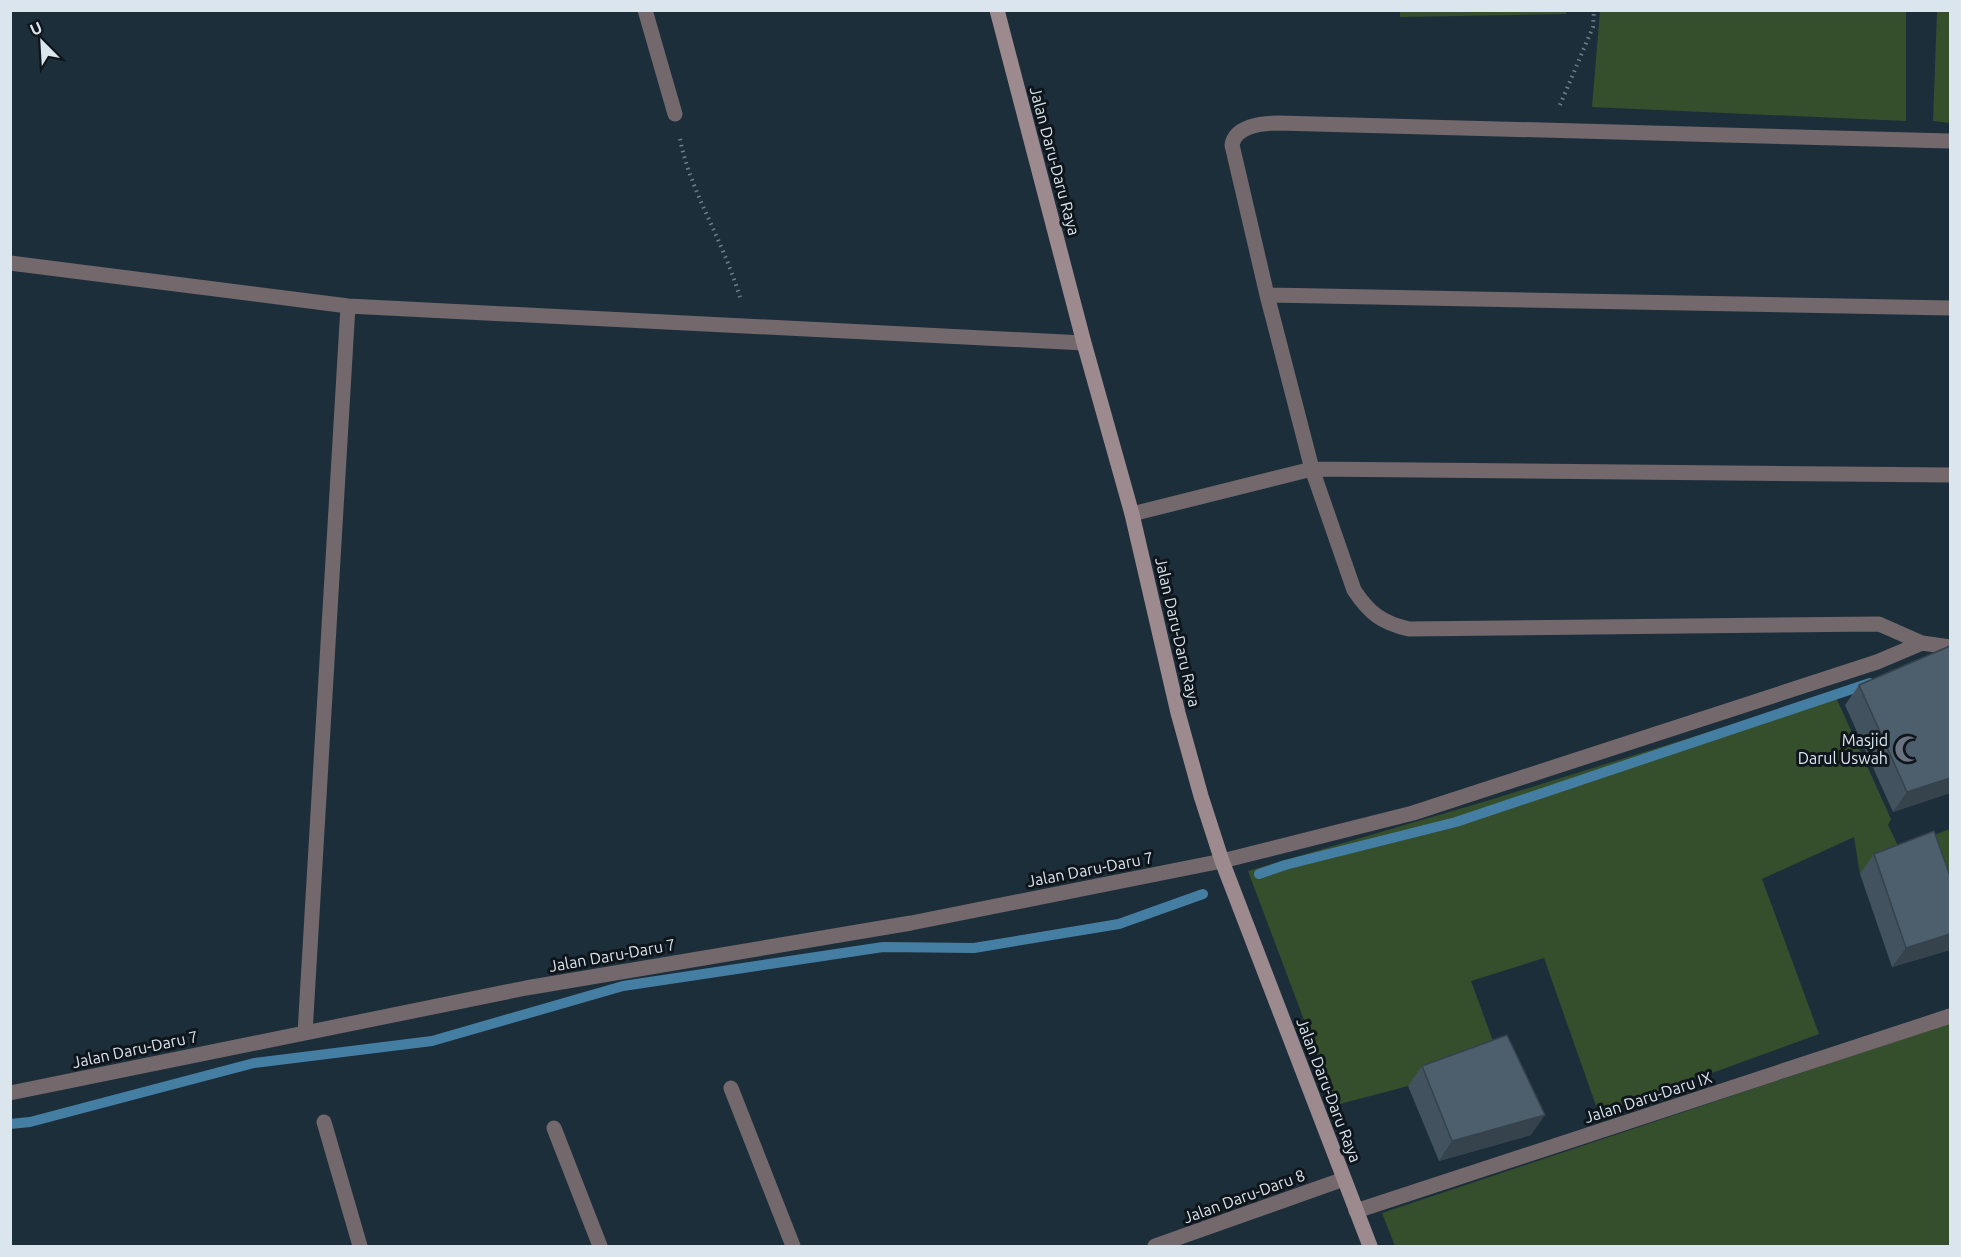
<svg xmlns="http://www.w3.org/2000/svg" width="1961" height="1257" font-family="Ubuntu,sans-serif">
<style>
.green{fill:#354f2d}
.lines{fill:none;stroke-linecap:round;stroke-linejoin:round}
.stream{stroke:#447fa3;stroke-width:10}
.path{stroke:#707e8a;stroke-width:4;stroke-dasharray:1.5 4.5;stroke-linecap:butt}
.street{stroke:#73686b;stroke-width:15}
.secondary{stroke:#9c8a8e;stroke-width:15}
.wall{fill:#42525e}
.shaded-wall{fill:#36424c}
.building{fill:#4d5f6d;stroke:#36424c;stroke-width:1.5}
.labels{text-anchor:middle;stroke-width:6;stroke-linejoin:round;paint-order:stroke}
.street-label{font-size:16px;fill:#dbe5ee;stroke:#0e151b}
.poi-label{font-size:16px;fill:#dbe5ee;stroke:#0e151b;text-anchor:end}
</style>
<rect width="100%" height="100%" fill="#1d2e3b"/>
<!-- green -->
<path class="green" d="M1400 11 1566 10V14L1400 17Z
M1600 11H1906V121L1592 107Z
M1937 11H1950V123L1933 121Z
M1834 693 1891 819 1888 825 1899 848 1950 829V910L1860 874 1854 837 1762 879 1819 1034 1599 1114 1544 958 1471 981 1497 1052 1408 1086 1336 1105 1248 871 1490 800Z
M1950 1023V1246H1395L1382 1213Z"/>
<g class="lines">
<!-- stream -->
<path class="stream" d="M1259 874 1285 865 1456 822 1870 683
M10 1124 30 1122 254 1063 432 1041 623 986 883 947 974 948 1119 924 1203 894"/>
<!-- path -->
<path class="path" d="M1560 105 1593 27 1594 10
M680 139C688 180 709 217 725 256 731 270 736 285 741 300"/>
<!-- street -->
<path class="street" d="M645 10 675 114
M1950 141 1278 123C1262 123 1235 126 1232 145L1267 295 1312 469 1354 590C1369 613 1382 623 1409 629L1879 624 1922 643 1950 647
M10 263 348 306 1084 343
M1267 295 1950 308
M1132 514 1312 469 1950 475
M305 1033 348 306
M731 1088 793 1246
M10 1093 526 988 911 923 1222 861 1413 813 1877 662 1922 643
M324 1122 360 1246
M554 1128 600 1246
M1356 1211 1950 1016
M1155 1246 1344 1179"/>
<!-- secondary -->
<path class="secondary" d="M997 10 1084 343 1132 514 1178 713 1201 796 1222 861 1370 1246"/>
</g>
<!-- wall -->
<path class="wall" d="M1859 685 1950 793 1893 812 1845 705Z
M1874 854 1950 950 1892 967 1860 874Z
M1422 1066 1531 1135 1439 1161 1408 1086Z"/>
<!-- shaded-wall -->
<path class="shaded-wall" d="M1950 778V793L1893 812 1907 792Z
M1950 934V950L1892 967 1906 948Z
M1545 1115 1531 1135 1439 1161 1452 1141Z"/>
<!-- building -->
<path class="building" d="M1950 646V778L1907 792 1859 685Z
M1934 831 1950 876V934L1906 948 1874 854Z
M1507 1035 1545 1115 1452 1141 1422 1066Z"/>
<!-- icons -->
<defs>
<symbol id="mosque-bare" viewBox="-9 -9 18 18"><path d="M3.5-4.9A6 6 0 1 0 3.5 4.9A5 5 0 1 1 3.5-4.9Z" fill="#6b7280" stroke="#0e151b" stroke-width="2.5" paint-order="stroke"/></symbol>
</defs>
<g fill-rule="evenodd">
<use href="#mosque-bare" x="1889" y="730" width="38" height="38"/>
</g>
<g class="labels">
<!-- street labels -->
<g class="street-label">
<text transform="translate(1055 161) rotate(75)" y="6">Jalan Daru-Daru Raya</text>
<text transform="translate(1178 632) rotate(77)" y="6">Jalan Daru-Daru Raya</text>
<text transform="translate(1090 869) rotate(-11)" y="6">Jalan Daru-Daru 7</text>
<text transform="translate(612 955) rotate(-10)" y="6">Jalan Daru-Daru 7</text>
<text transform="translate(135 1049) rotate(-12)" y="6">Jalan Daru-Daru 7</text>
<text transform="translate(1329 1090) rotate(69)" y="6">Jalan Daru-Daru Raya</text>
<text transform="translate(1648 1097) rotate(-18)" y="6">Jalan Daru-Daru IX</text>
<text transform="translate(1244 1196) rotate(-20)" y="6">Jalan Daru-Daru 8</text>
</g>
<!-- poi labels -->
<g class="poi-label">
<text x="1888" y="746">Masjid<tspan x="1888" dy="18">Darul Uswah</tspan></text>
</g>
</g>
<!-- border -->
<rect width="1961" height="1257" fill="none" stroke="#dbe5ee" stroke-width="24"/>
<!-- north arrow -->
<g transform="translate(42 42) rotate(336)" stroke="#0e151b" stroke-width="4.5" paint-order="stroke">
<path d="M0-4.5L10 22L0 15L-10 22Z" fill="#dbe5ee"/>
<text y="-9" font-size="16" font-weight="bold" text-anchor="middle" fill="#dbe5ee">U</text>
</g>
</svg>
